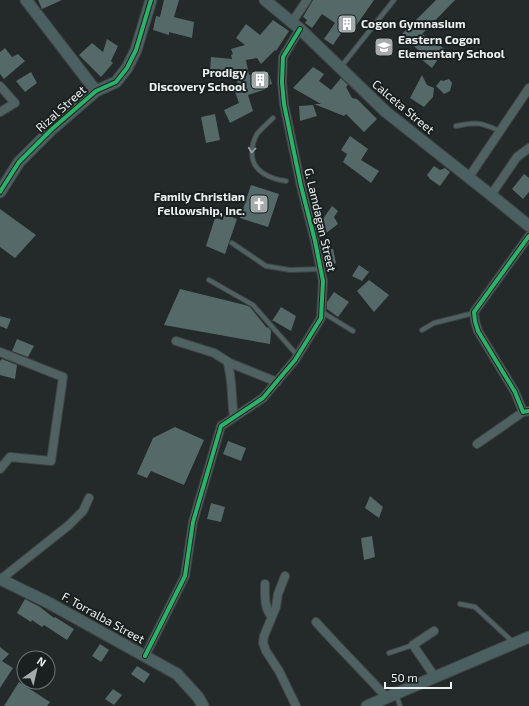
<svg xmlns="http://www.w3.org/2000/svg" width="529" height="706" font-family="'Exo 2',sans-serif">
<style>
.building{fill:#556969}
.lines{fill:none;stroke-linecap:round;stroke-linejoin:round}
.lane-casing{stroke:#414444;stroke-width:6}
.street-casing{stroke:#414444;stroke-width:10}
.secondary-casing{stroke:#414444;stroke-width:13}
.lane{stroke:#4f6161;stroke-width:4}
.street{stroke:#4f6161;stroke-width:8}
.secondary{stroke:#4b6161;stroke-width:11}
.cycleway-casing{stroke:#1a2020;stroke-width:6}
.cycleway{stroke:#2db169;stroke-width:4}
.oneway{stroke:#9da8a8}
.labels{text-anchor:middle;stroke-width:4;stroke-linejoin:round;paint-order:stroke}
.poi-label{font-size:12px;font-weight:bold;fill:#ebefef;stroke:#1a2020;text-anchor:start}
.street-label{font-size:12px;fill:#ebefef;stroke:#1a2020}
</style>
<rect width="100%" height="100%" fill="#242929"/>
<!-- building -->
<path class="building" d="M38 0H62L42 9Z
M164 0H179L174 17 194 22 192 38 169 32V35L153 30 156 16 160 17Z
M313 0H374L351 33 344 29 333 45 324 39 335 23 322 14 312 28 305 23 307 20 303 17Z
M436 0H455L422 34 445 49 432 68 415 54 420 52 402 34Z
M273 20 289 31 276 51 275 50 261 64 257 58 246 60 249 75 265 70 266 75 269 74 272 84 266 86 267 89 248 95 253 111 230 123 224 110 239 103 233 86 238 84 235 73 210 70 211 57 232 59 231 55 233 54 231 49 245 45 236 38 246 24 260 35Z
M107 39 118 46 111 61 113 63 101 77 79 55 92 43 103 52Z
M5 48 12 57 18 54 25 61 4 79 0 74V52Z
M313 67 324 74 319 81 331 90 341 78 348 85 346 87 352 98 357 99 377 119 364 132 346 114 344 116 314 104H321L293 88Z
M31 72 37 83 25 92 16 81Z
M422 75 427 85 434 88 433 97 424 107 410 98Z
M449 79 452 83 450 91 444 94 436 86 441 80 443 81Z
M313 105 317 116 300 121 299 106Z
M215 114 220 140 206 143 201 117Z
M350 136 368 149 361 160 379 171 371 183 343 162 347 154 341 150Z
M434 166 440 170 445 168 450 172 440 186 430 179 427 175Z
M524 174 529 178V192L523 199 512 189Z
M251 185 279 194 268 227 240 218Z
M332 206 338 211 334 217 338 224 325 234 318 226Z
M0 209 36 235 15 258 0 247Z
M224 214 237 219 225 254 206 246 215 218 223 220Z
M322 249H333L336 263 326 269Z
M359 265 369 272 362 281 352 276Z
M369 280 389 295 374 312 357 291Z
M180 289 245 305 250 307 267 328 268 327 271 331 270 344 164 325Z
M334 292 349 302 338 317 327 309V302Z
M281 307 296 316 291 331 272 320V321Z
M0 316 11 319 7 329 0 326Z
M17 339 34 346 28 357 12 351Z
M2 359 17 365 15 379 0 375V361Z
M175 427 204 440 184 485 151 471 147 478 137 474 153 438Z
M228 441 246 448 241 461 223 454Z
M370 496 383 507 379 518 365 508Z
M211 503 225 507 221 522 207 519Z
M372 536 375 557 364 560 361 538Z
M25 599 40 607 54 618 55 617 74 629 67 640 44 625 42 627 32 620 31 622 17 613Z
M100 644 109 650 101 662 92 656Z
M0 647 9 654 2 661 13 668 0 688Z
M137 666 150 674 144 683 131 674Z
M19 682 50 702 47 706H4Z
M113 689 122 695 114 705 105 699Z"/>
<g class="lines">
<defs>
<path id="lane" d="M340 68 394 0
M273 118C268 123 262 128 257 134 254 139 252 145 252 152 251 171 270 179 286 181
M456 126C474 122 482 122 499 131
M232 243 266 266 290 270 321 269
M209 280 253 305 297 355
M322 312 353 331
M422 330 434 323 474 313
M460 604 475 607 514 643
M389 653 413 645
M396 694 400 706"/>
<path id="street" d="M292 22 307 0
M0 86 15 103 0 112
M469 177 529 88
M491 195 517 157 529 148
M529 236 474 312 475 321 478 331 515 392 523 412 529 411
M176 341 214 353 230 363 277 382
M0 352 63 377 51 461 10 457 0 469
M227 361C233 378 231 399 234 417
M477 444 523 412
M285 576 278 594 276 607 264 636 263 643 266 651 279 671 296 706
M1 579 69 525 83 511 89 498
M265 584C265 596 264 607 271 616
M316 622C339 648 364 672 387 698
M434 631 413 645 435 677
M145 656 185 576 193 522 221 426 263 398 295 360 321 318 323 281 315 241 301 186 284 104 282 82 283 57 300 29"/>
<path id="secondary" d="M26 0 96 91
M265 0 300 29 386 112 491 195 529 226
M0 192 19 162 52 129 96 91 116 82 127 68 136 50 151 0
M0 579 49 603 177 674 198 697 203 706
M367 706 529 637"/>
</defs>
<!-- lane casing -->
<use href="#lane" class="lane-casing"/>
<!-- street casing -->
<use href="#street" class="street-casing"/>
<!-- secondary casing -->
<use href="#secondary" class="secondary-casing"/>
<!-- lane -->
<use href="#lane" class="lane"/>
<!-- street -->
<use href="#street" class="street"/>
<!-- secondary -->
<use href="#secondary" class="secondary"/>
<defs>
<path id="cycleway" d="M0 192 19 162 52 129 96 91 116 82 127 68 136 50 151 0
M529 236 474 312 475 321 478 331 515 392 523 412 529 411
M145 656 185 576 193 522 221 426 263 398 295 360 321 318 323 281 315 241 301 186 284 104 282 82 283 57 300 29"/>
</defs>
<!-- cycleway casing -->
<use href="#cycleway" class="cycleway-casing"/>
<!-- cycleway -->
<use href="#cycleway" class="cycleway"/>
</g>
<!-- one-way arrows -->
<defs><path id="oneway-chevron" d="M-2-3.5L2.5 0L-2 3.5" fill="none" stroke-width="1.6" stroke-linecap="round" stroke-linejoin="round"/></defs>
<use class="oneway" href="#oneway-chevron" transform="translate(252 150) rotate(95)"/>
<!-- icons -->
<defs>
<symbol id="building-square" viewBox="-11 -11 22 22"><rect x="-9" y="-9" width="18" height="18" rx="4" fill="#a5aaaa" stroke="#1a2020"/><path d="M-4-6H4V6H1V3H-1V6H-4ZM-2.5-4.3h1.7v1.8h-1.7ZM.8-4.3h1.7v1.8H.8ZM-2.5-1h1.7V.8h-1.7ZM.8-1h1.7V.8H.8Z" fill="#fff"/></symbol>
<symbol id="school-square" viewBox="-11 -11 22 22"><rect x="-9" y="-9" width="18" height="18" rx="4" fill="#a5aaaa" stroke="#1a2020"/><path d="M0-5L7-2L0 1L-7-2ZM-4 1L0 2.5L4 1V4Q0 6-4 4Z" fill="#fff"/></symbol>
<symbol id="church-square" viewBox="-11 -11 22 22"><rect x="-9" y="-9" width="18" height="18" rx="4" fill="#a5aaaa" stroke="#1a2020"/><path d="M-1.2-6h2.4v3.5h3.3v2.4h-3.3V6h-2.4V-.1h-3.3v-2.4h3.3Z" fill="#fff"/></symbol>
</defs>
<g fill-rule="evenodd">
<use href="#building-square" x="336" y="13" width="22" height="22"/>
<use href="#school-square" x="373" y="36" width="22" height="22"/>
<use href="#building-square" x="249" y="69" width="22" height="22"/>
<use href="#church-square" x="248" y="193" width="22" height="22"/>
</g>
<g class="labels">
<!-- poi labels -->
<g class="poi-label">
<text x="361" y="28">Cogon Gymnasium</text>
<text x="398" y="44">Eastern Cogon<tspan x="398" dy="14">Elementary School</tspan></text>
<text x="246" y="77" text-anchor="end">Prodigy<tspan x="246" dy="14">Discovery School</tspan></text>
<text x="245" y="201" text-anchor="end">Family Christian<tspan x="245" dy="14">Fellowship, Inc.</tspan></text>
</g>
<!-- street labels -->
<g class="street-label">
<text transform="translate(403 107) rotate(40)" y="4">Calceta Street</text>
<text transform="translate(61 109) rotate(-42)" y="4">Rizal Street</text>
<text transform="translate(320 220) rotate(77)" y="4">G. Lamdagan Street</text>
<text transform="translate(103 618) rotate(29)" y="4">F. Torralba Street</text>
</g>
</g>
<!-- north arrow -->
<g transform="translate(36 670) rotate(34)"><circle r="19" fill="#1a2020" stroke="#6e7373"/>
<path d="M0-3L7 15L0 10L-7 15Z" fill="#a5aaaa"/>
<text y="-6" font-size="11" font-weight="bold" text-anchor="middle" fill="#ebefef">N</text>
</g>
<!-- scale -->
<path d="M385 682v6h66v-6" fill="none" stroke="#ebefef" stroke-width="2"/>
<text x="391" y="682" font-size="12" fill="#ebefef" stroke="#1a2020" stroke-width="3" paint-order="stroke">50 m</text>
</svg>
